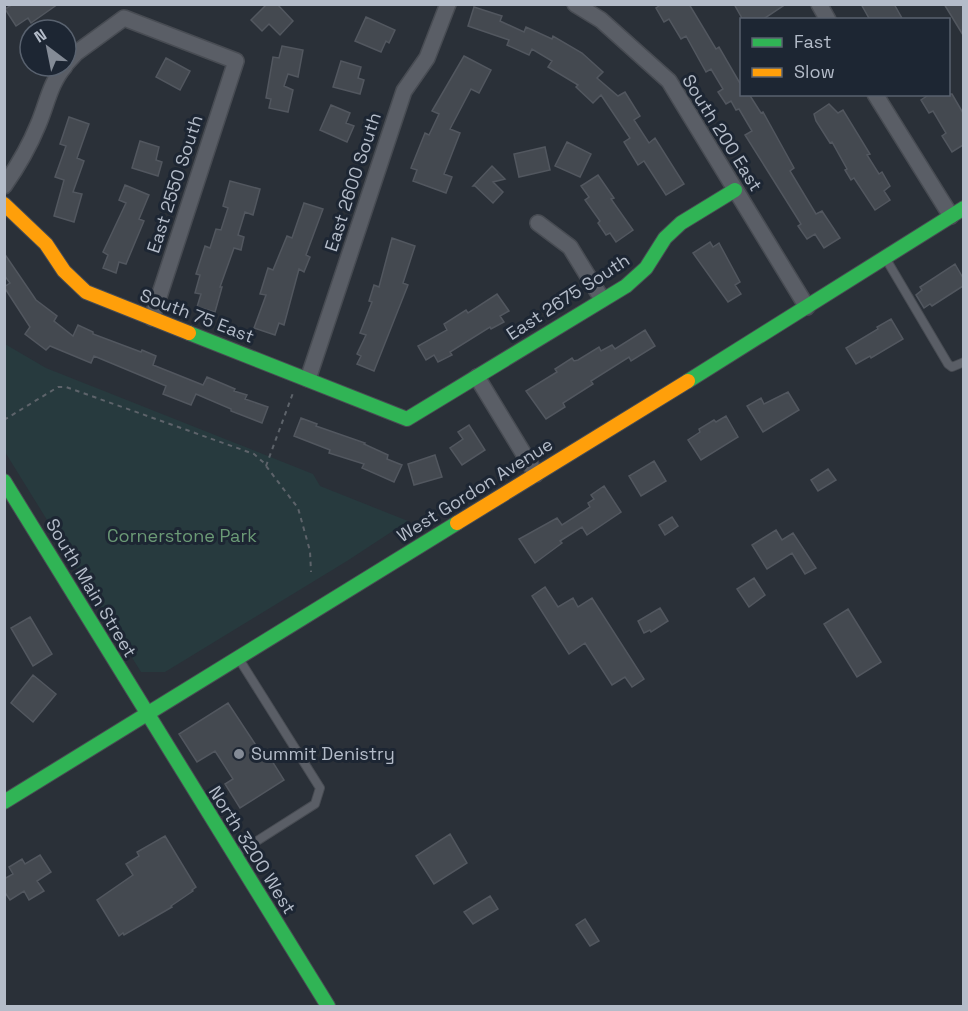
<svg xmlns="http://www.w3.org/2000/svg" width="968" height="1011" font-family="'Space Grotesk',sans-serif">
<style>
.green{fill:#273a3e}
.building{fill:#444950;stroke:#52575f;stroke-width:1.5}
.lines{fill:none;stroke-linecap:round;stroke-linejoin:round}
.lane-casing{stroke:#484c53;stroke-width:10}
.street-casing{stroke:#484c53;stroke-width:18}
.fast-casing{stroke:#484c53;stroke-width:16}
.slow-casing{stroke:#484c53;stroke-width:16}
.path{stroke:#5d636a;stroke-width:2;stroke-dasharray:4.5 4.5;stroke-linecap:butt}
.lane{stroke:#5a5e66;stroke-width:8}
.street{stroke:#5a5e66;stroke-width:15}
.fast{stroke:#30b455;stroke-width:14}
.slow{stroke:#ff9f0a;stroke-width:14}
.poi-dot{fill:#848b96;stroke:#1d2633;stroke-width:2}
.labels{text-anchor:middle;stroke-width:6;stroke-linejoin:round;paint-order:stroke}
.street-label{font-size:18px;fill:#b4bcc9;stroke:#1d2633}
.park-label{font-size:18px;fill:#6b9a76;stroke:#1d2633}
.poi-label{font-size:18px;fill:#b4bcc9;stroke:#1d2633;text-anchor:start}
</style>
<rect width="100%" height="100%" fill="#2a3038"/>
<!-- green -->
<path class="green" d="M5 344 46 368 313 474 320 486 408 521 347 561 165 672H141L5 452Z"/>
<!-- building -->
<path class="building" d="M13 4H58L31 23 28 18 16 26 5 9Z
M267 4H277L293 21 280 35 269 24 262 31 251 20Z
M662 4H689L716 49 719 47 741 85V94H749L761 113 763 112 794 168 790 171 816 214 822 211 840 238 824 248 815 234 807 239 798 226 801 224 745 135 752 131 739 109 736 110 731 101 726 104 718 92 723 89 711 69 706 72 686 36 681 39 669 19 664 22 656 8Z
M734 4H786L762 20H743Z
M861 4H894L903 20H870Z
M944 4H963V35Z
M474 7 502 16 500 21 524 32 526 27 552 39 553 36 582 53 603 72 597 78 618 96 625 92 640 116 634 120 649 143 655 138 684 184 666 195 644 161 638 165 624 142 630 138 601 95 593 103 576 87 578 85 548 67 552 61 532 49 529 55 507 45 509 40 468 26Z
M366 17 395 30 389 43 386 41 381 52 355 41Z
M282 46 303 50 298 77 288 74 284 86 293 90 288 112 269 108 271 99 266 98 273 57 279 58Z
M464 56 491 70 479 93 471 89 450 129 460 133 444 174 452 177 446 193 413 181 417 170 411 168 425 133 429 135 439 114 432 111Z
M166 58 190 71 180 90 156 77Z
M341 61 361 67 358 78 364 80 360 94 333 87Z
M930 94H952L963 113V145L952 152 942 136 946 133 933 111 929 113 921 100Z
M829 104 838 113 843 110 870 154 867 155 879 174 882 172 890 186 884 191 890 200 875 210 854 178 851 180 845 170 847 169 832 142 830 143 816 121 814 114Z
M331 105 350 113 346 123 354 126 347 142 320 130Z
M69 117 89 124 77 158 84 161 73 192 82 194 74 222 54 216 64 180 55 177 66 146 60 144Z
M140 141 159 147 156 160 162 162 158 176 132 168Z
M567 142 591 154 580 177 555 166Z
M545 147 550 170 519 177 514 154Z
M492 166 505 179 493 182 503 192 493 203 475 186H473Z
M598 175 614 198 611 199 633 230 616 242 610 233 606 235 598 223 600 221 585 200 589 197 581 186Z
M230 181 260 189 253 215 245 212 238 235 244 237 241 250 234 248 220 287H222L215 312 197 307 201 294 195 293 200 275 196 274 205 246 210 248 216 229 221 230 228 208 223 206Z
M125 185 149 195 139 219 144 221 126 264 119 262 116 273 103 268 108 255 103 252 126 203 119 200Z
M304 203 323 209 306 255 310 257 304 272 299 269 284 325 279 323 275 335 254 328 266 295 260 294 268 268 273 270 287 236 292 238Z
M392 238 415 246 403 283 408 285 374 371 357 364 361 356 357 354 366 335 360 333 372 302 369 301 374 285 379 287Z
M710 242 713 247 719 243 740 282 735 285 741 294 728 302 693 253Z
M4 253 36 300 57 316 54 321 73 336 78 325 93 332V334L141 352 142 350 156 356 153 365 203 385 207 377 235 389 234 391 247 395 245 399 268 407 262 423 231 411V409L196 394 191 405 163 394 166 386 94 356 91 363 50 346 46 350 25 334 30 327 4 287 10 283 4 275Z
M955 264 963 278V286L932 306 930 304 924 308 916 295 922 290 920 287Z
M497 294 509 311 500 316 504 322 491 329 490 327 450 352 452 355 438 362 434 355 426 360 418 346 447 330 444 324 466 310 468 313Z
M891 319 903 339 871 358 870 356 856 364 846 348 878 329 877 327Z
M645 330 655 346 631 361 629 357 591 381 593 384 563 403 565 407 546 419 526 391 557 372 555 369 572 358 574 361 578 360 599 347 601 351 612 345 615 349Z
M788 392 799 410 763 432 747 406 761 398 764 404Z
M726 416 738 437 701 460 688 440 700 432 699 429 714 420 716 422Z
M301 418 317 424 316 426 365 443 364 444 388 455 387 459 402 465 394 482 362 468 364 464 329 453 330 450 294 436Z
M469 425 485 450 462 465 450 448 463 439 458 432Z
M435 455 442 477 414 485 408 464Z
M654 461 666 481 641 496 629 476Z
M828 469 836 480 818 491 811 480Z
M604 486 621 512 587 535 582 527 560 541 562 543 535 563 519 539 557 518 562 525 590 507 588 503 594 499 591 495Z
M672 517 678 526 665 535 659 525Z
M776 530 782 540 793 533 816 568 805 574 792 553 767 569 752 545Z
M754 578 765 595 749 607 737 589Z
M545 587 558 607 573 598 578 607 592 598 644 679 632 687 625 677 612 685 585 643 569 654 532 596Z
M660 608 668 621 651 632 650 630 644 633 638 621Z
M848 609 881 662 857 677 824 624Z
M30 617 52 654 33 666 11 628Z
M33 675 56 694 33 722 11 703Z
M228 703 263 756 267 753 284 780 240 808 225 784 233 779 215 751 197 762 179 734Z
M450 834 467 863 434 884 416 856Z
M165 836 196 887 192 890 193 891 171 906 172 907 124 935 123 933 119 936 97 900 133 875 126 864 139 856 137 852Z
M40 855 51 872 37 881 44 891 29 900 24 891 10 900 4 891V879L13 874 9 867 22 859 25 864Z
M490 896 498 909 473 924 464 912Z
M585 919 599 941 590 946 576 925Z"/>
<g class="lines">
<defs>
<path id="lane" d="M886 259 948 364 952 367 964 362
M238 853 315 804 320 788 239 659"/>
<path id="street" d="M575 4 601 20 669 81 807 307
M819 4 828 20
M66 64 76 53 124 18 236 61 152 318
M875 94 951 216
M4 186C18 166 29 147 38 125 47 104 50 83 65 66
M538 223 570 247 602 299
M477 377 536 474
M308 379 404 91 427 58 448 4"/>
<path id="fast" d="M189 333 407 419 626 286 646 268 665 238 681 223 735 190
M688 381 964 208
M4 481 328 1006
M4 802 457 523"/>
<path id="slow" d="M4 204 46 244 64 271 86 292 189 333
M457 523 688 381"/>
</defs>
<!-- lane casing -->
<use href="#lane" class="lane-casing"/>
<!-- street casing -->
<use href="#street" class="street-casing"/>
<!-- fast casing -->
<use href="#fast" class="fast-casing"/>
<!-- slow casing -->
<use href="#slow" class="slow-casing"/>
<!-- path -->
<path class="path" d="M4 420 58 387H66L254 454 263 462 298 508 310 551 311 572
M266 466 293 393"/>
<!-- lane -->
<use href="#lane" class="lane"/>
<!-- street -->
<use href="#street" class="street"/>
<!-- fast -->
<use href="#fast" class="fast"/>
<!-- slow -->
<use href="#slow" class="slow"/>
</g>
<!-- markers -->
<circle class="poi-dot" cx="239" cy="754" r="6"/>
<g class="labels">
<!-- street labels -->
<g class="street-label">
<text transform="translate(722 133) rotate(58)" y="6">South 200 East</text>
<text transform="translate(353 182) rotate(-72)" y="6">East 2600 South</text>
<text transform="translate(175 184) rotate(-72)" y="6">East 2550 South</text>
<text transform="translate(568 297) rotate(-33)" y="6">East 2675 South</text>
<text transform="translate(197 316) rotate(21)" y="6">South 75 East</text>
<text transform="translate(475 490) rotate(-32)" y="6">West Gordon Avenue</text>
<text transform="translate(91 588) rotate(59)" y="6">South Main Street</text>
<text transform="translate(252 850) rotate(58)" y="6">North 3200 West</text>
</g>
<!-- park labels -->
<g class="park-label">
<text x="182" y="542">Cornerstone Park</text>
</g>
<!-- poi labels -->
<g class="poi-label">
<text x="251" y="760">Summit Denistry</text>
</g>
</g>
<!-- border -->
<rect width="968" height="1011" fill="none" stroke="#b4bcc9" stroke-width="12"/>
<!-- legend -->
<rect x="740" y="18" width="210" height="78" fill="#1d2633" stroke="#59626f" stroke-width="1.5"/>
<rect x="752" y="38" width="30" height="9" fill="#30b455" stroke="#59626f" stroke-width="1.5"/>
<text x="794" y="48" font-size="18" fill="#b4bcc9">Fast</text>
<rect x="752" y="68" width="30" height="9" fill="#ff9f0a" stroke="#59626f" stroke-width="1.5"/>
<text x="794" y="78" font-size="18" fill="#b4bcc9">Slow</text>
<!-- north arrow -->
<g transform="translate(48 48) rotate(328)"><circle r="28" fill="#1d2633" stroke="#59626f" stroke-width="1.5"/>
<path d="M0-4.5L10 22L0 15L-10 22Z" fill="#848b96"/>
<text y="-9" font-size="16" font-weight="bold" text-anchor="middle" fill="#b4bcc9">N</text>
</g>
</svg>
